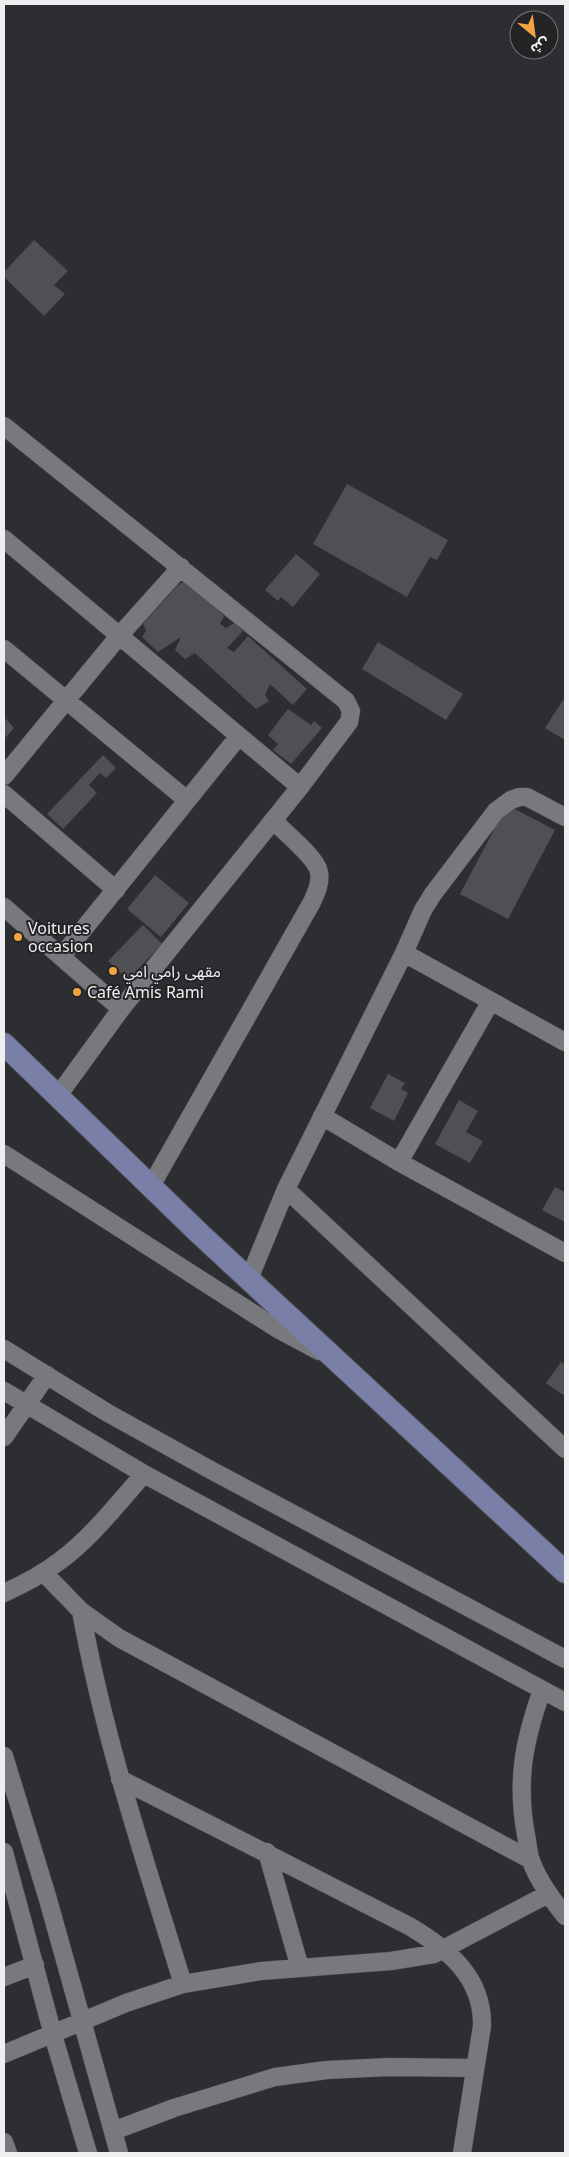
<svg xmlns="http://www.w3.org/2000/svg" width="569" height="2157" font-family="Georgia,'Noto Sans Arabic',serif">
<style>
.building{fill:#505054}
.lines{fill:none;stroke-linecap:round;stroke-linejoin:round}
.minor-casing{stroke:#4a4a4d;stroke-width:19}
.major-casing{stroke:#4a4a4d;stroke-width:24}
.minor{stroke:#78797d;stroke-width:18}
.major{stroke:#7a7fa8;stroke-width:22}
.poi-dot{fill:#f3a442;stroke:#242427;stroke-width:2}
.labels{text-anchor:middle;stroke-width:4;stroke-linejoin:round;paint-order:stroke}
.poi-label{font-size:16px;fill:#efeff2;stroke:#242427;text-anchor:start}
</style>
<rect width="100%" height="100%" fill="#2d2e31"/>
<!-- building -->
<path class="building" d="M34 240 68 271 54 285 65 294 44 316 4 277V272Z
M347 484 448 540 437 560 430 557 407 597 313 544Z
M296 554 320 574 293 607 281 597 278 601 265 590Z
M185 581 224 616 220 624 226 628 234 623 243 631 227 648 234 652 248 636 307 689 293 705 270 684 265 695 269 701 256 709 195 653 185 659 175 650 181 637 158 652 142 637 146 630 143 624 178 585Z
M378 642 463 694 446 720 362 669Z
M565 697V740L545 728Z
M288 709 311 725 314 721 322 728 291 764 273 750 278 744 268 735Z
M4 717 14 728 4 739Z
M103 755 116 768 106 778 100 773 89 785 97 793 63 829 47 814Z
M507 805 555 830 508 919 460 894Z
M155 875 189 903 161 937 127 909Z
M143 925 162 944 128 980 108 961Z
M388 1074 405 1083 401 1089 408 1093 394 1121 370 1108Z
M459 1100 478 1111 466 1132 483 1141 470 1163 435 1144Z
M555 1187 565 1192V1222L542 1210Z
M561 1362 565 1365V1393L563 1395 546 1383Z"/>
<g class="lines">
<defs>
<path id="minor" d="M4 426 346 701 351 711 349 722 300 787 121 1009 57 1097
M4 539 300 787
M4 649 187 800
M4 776 119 636 181 567
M4 794 116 890
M4 907 121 1009
M404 953 565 1042
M61 957 239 736
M322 1116 399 1162 565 1253
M4 1154 276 1328 319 1351
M399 1162 491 1001
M151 1186 312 902C316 893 321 883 319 872 316 857 284 832 273 820
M286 1189 565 1449
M249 1279 286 1189 404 953 423 910 433 894 496 811 511 800 519 797H527L565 817
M4 1349 106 1412 207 1468 565 1659
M4 1391 144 1474 565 1702
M4 1437 47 1375
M43 1572 81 1611 119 1638 531 1860
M4 1593C24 1584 43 1574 61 1560 92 1537 118 1503 144 1474
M81 1611C104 1738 145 1861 183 1984
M542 1690C524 1741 516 1780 526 1835 528 1844 528 1853 531 1861 539 1882 552 1899 565 1916
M4 1756 47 1896 119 2153
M120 1779 409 1926C448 1949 483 1977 482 2026L462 2153
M4 1852 53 2035 88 2153
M267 1852 300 1968
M4 1977 35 1965
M4 2054 126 2003 183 1984 261 1971 391 1961 434 1954 548 1894
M113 2131 174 2108 275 2077 327 2070 389 2067 475 2068
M4 2142 8 2153"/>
<path id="major" d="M4 1044 200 1234 565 1572"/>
</defs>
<!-- minor casing -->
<use href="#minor" class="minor-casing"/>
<!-- major casing -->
<use href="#major" class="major-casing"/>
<!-- minor -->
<use href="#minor" class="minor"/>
<!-- major -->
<use href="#major" class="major"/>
</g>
<!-- markers -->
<g class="poi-dot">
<circle cx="18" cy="937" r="5"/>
<circle cx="113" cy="971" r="5"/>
<circle cx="77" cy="992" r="5"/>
</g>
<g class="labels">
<!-- poi labels -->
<g class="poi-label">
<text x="28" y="934">Voitures<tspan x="28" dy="18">occasion</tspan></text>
<text x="123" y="977">مقهى رامي امي</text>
<text x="87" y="998">Café Amis Rami</text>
</g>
</g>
<!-- border -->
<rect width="569" height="2157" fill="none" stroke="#efeff2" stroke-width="10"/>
<!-- north arrow -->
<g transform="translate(534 35) rotate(151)"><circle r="24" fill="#242427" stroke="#757578"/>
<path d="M0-4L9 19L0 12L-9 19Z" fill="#f3a442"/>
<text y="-8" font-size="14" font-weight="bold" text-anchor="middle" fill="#efeff2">ش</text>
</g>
</svg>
